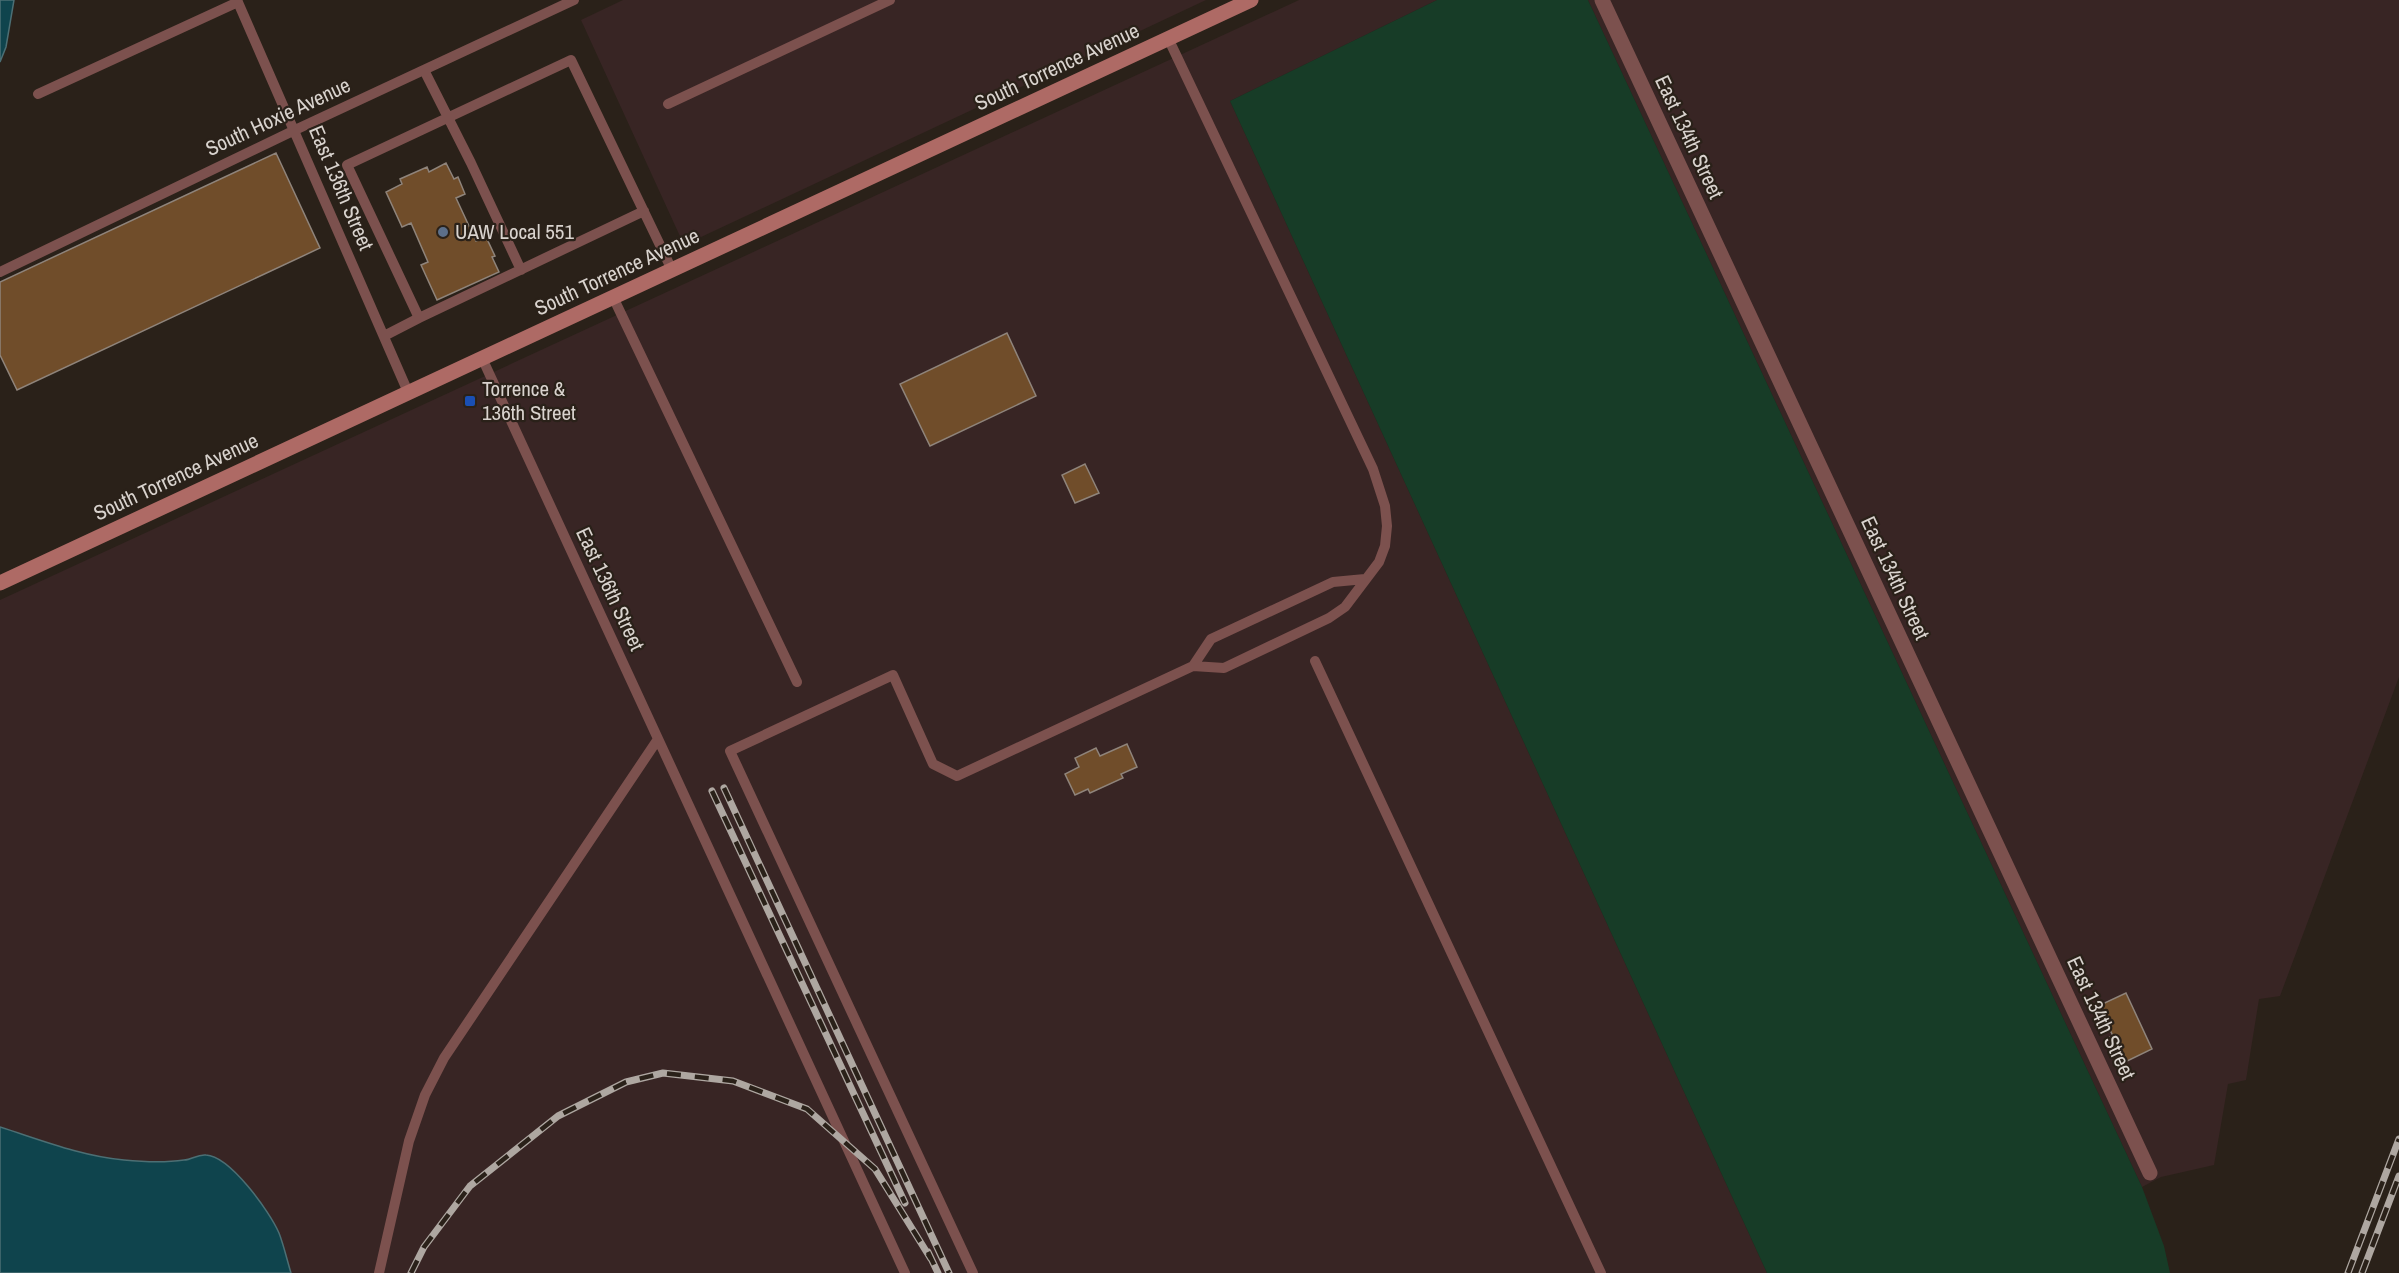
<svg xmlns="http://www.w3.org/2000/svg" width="2399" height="1273" font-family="'Archivo Narrow',sans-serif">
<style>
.industrial{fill:#382524}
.green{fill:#173c27}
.water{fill:#0f444d;stroke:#4c6f74;stroke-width:1.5}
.building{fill:#704d2a;stroke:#8f847b;stroke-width:1.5}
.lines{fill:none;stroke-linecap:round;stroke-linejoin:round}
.lane{stroke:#7c514e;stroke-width:10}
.street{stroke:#7c514e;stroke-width:15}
.secondary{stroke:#ae6a65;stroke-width:15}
.rail-casing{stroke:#aea7a1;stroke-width:7}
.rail{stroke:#2a2119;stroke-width:4.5;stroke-dasharray:14;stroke-linecap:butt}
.service-dot{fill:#5c6f8a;stroke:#2a2119;stroke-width:2}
.transit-dot{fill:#1a4fb4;stroke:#2a2119;stroke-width:2}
.labels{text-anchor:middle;stroke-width:4.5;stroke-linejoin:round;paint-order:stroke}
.street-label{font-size:21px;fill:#d9d3ce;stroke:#2a2119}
.poi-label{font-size:21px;fill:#d9d3ce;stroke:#2a2119;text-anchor:start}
</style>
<rect width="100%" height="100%" fill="#2a2119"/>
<!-- industrial -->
<path class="industrial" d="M623 0H1206L684 245 581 20Z
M1299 0H1437L1230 101 1767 1273H291L278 1233 235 1172 196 1156 188 1160 162 1163 122 1160 76 1152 0 1127V600Z
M1588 0H2399V677L2280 996 2259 999 2246 1080 2228 1084 2214 1165 2161 1177 2142 1187Z"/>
<!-- green -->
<path class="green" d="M1437 0H1588L2142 1187 2164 1246 2170 1273H1767L1230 101Z"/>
<!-- water -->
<path class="water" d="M0 0H14L6 47 0 62Z
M0 1127C41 1140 81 1156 124 1160 144 1162 164 1163 184 1160 192 1160 197 1154 206 1155 230 1156 270 1212 279 1233 284 1246 287 1260 291 1273H0Z"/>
<!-- building -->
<path class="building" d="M276 153 320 248 17 390 0 355V282Z
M446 163 454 179 458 177 465 194 456 198 476 241 486 237 495 256 492 257 499 272 437 300 421 265 428 262 411 223 402 227 386 192 402 184 400 179 427 167 429 172Z
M1007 333 1036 396 930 446 900 384Z
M1085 464 1099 493 1075 503 1062 475Z
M1127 744 1137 767 1121 774 1123 778 1090 793 1088 789 1075 795 1065 774 1079 767 1075 758 1096 748 1100 756Z
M2126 993 2152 1049 2121 1064 2108 1038 2113 1036 2098 1006Z"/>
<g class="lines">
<!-- lane -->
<path class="lane" d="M237 0 408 392
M424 70 471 163 521 270
M38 94 238 2
M668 104 890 0
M0 272 295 130 574 0
M613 297 797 682
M419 318 644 211
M384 336 419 318 347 165 571 60 672 270
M482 358 905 1273
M1315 661 1601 1273
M1193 666 1211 639 1333 582 1365 579
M379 1273 409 1141 425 1095 444 1058 658 739
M973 1273 730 751 893 675 933 764 957 776 1193 666 1224 668 1329 618 1345 607 1379 562 1385 546 1387 526 1385 506 1373 469 1168 38"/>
<!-- street -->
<path class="street" d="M1602 0 2150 1173"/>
<!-- secondary -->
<path class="secondary" d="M0 583 1251 0"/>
<defs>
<path id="rail" d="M724 788 949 1273
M712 791 905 1203
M928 1252 938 1273
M411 1273 424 1247 470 1186 558 1116 626 1082 663 1073 733 1081 807 1109 875 1169 931 1259
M2348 1273 2399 1139
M2362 1273 2399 1176"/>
</defs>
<!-- rail casing -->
<use href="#rail" class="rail-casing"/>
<!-- rail -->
<use href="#rail" class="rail"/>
</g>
<!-- markers -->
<circle class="service-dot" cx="443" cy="232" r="6"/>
<rect class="transit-dot" x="464" y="395" width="12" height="12" rx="3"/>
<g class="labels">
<!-- street labels -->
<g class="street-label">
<text transform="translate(1057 67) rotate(-25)" y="7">South Torrence Avenue</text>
<text transform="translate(278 117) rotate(-25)" y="7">South Hoxie Avenue</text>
<text transform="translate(1689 137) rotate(65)" y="7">East 134th Street</text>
<text transform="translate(341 188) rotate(67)" y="7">East 136th Street</text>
<text transform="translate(617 272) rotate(-25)" y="7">South Torrence Avenue</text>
<text transform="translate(176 477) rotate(-25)" y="7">South Torrence Avenue</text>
<text transform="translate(1895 578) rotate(65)" y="7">East 134th Street</text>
<text transform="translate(610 589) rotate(65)" y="7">East 136th Street</text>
<text transform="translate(2101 1018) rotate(65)" y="7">East 134th Street</text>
</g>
<!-- poi labels -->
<g class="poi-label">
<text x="455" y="239">UAW Local 551</text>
<text x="482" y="396">Torrence &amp;<tspan x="482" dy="24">136th Street</tspan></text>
</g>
</g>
</svg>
